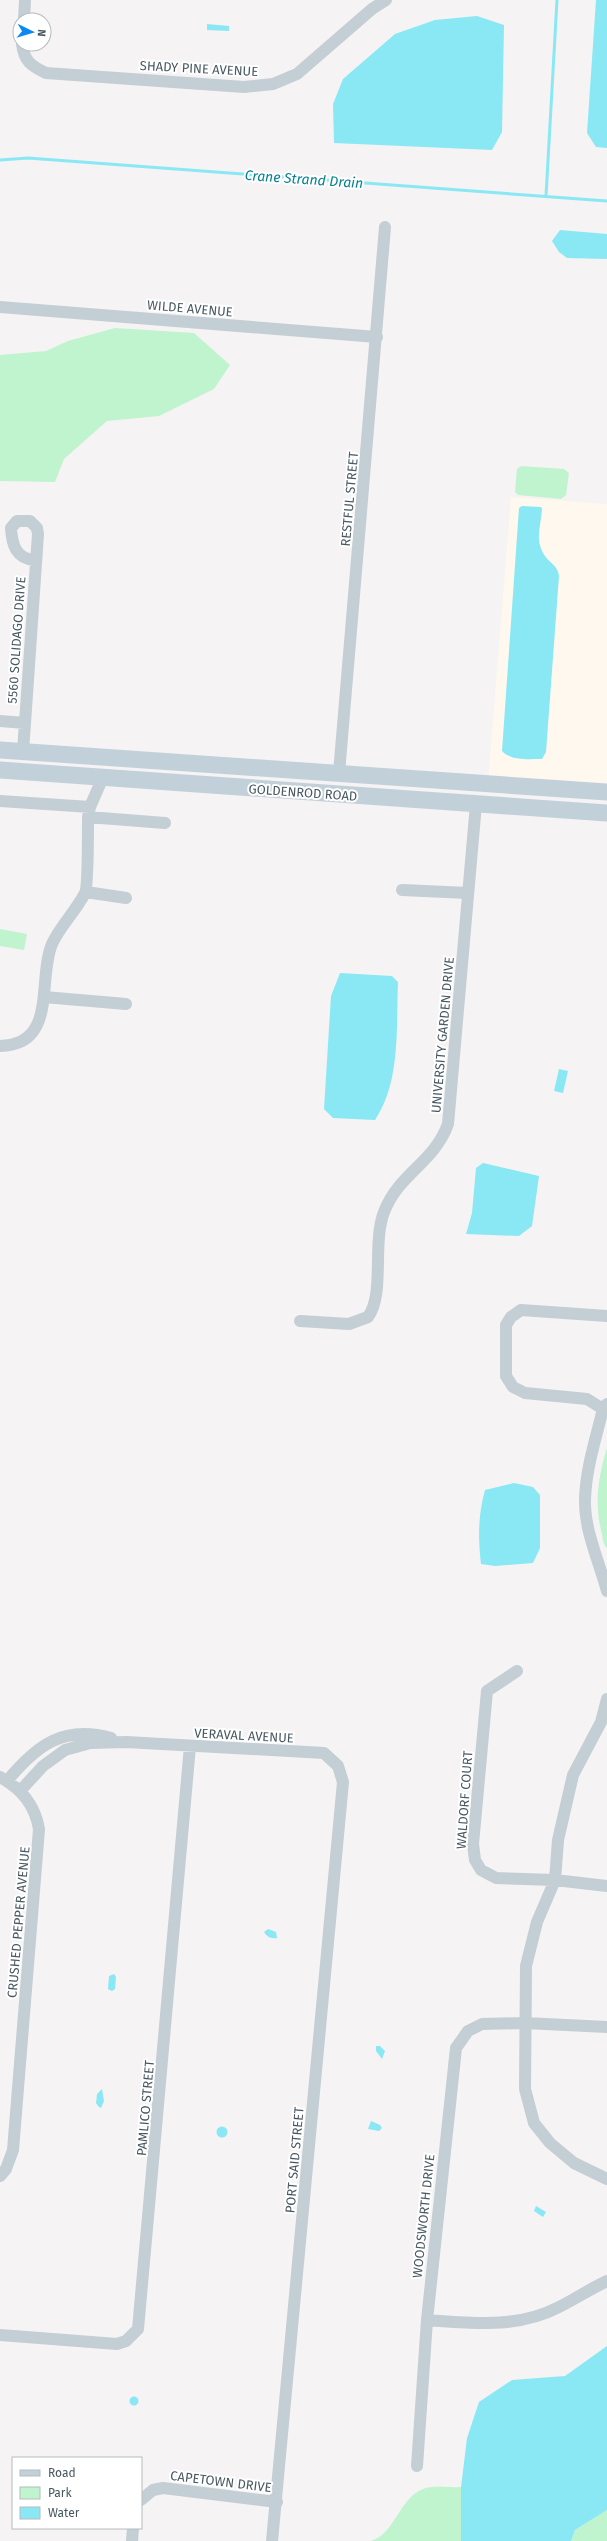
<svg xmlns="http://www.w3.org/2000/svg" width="607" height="2541" font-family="'Fira Sans',sans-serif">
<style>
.commercial{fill:#fef8ee}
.green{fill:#c0f4cf}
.water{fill:#89e8f4}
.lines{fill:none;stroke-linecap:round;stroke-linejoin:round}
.stream{stroke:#89e8f4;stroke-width:3}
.minor{stroke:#c3ced5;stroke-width:12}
.secondary{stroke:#c2d0da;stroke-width:17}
.labels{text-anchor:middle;stroke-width:4;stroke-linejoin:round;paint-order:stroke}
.street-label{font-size:13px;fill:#485862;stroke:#fff}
.water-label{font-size:14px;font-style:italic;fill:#048292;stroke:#fff}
</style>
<rect width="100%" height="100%" fill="#f5f3f3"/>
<!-- commercial -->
<path class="commercial" d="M511 497 607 504V790L488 782Z"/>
<!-- green -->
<path class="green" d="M115 328 194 333 230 365 214 389 159 416 107 421 64 459 55 482 0 481V355L46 351 68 341Z
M521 466 564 469 569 473 566 495 561 499 518 495 515 492 517 469Z
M0 929 27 934 24 950 0 946Z
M607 1448V1548C603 1545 603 1539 602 1534 594 1505 598 1477 607 1448Z
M461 2487V2541H371C395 2534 399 2498 423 2489 433 2485 450 2488 461 2487Z
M607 2510V2541H571L575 2530Z"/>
<!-- water -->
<path class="water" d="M596 0H607V148L596 147 587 133Z
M477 16 504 25 502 132 492 150 334 143 333 104 343 79 395 34 435 20Z
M207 24 229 26V31L207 30Z
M560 230 607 234V259L567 258 559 252 552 241Z
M522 506 541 507 542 509C541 526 534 540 545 556 550 563 558 566 559 576L546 752 542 759C529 759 511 761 502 751L519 508Z
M340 973 392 976 398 982C396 1028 401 1081 375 1120L333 1118 324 1109 331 996Z
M559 1069 568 1071 563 1093 554 1091Z
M483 1163 539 1176 532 1226 519 1236 466 1234 472 1213 476 1168Z
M514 1483 533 1487 540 1495V1548L533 1563 495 1566 481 1564C478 1538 478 1515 485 1490Z
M268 1929 276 1932 277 1938C271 1939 267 1937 264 1932Z
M114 1974 116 1977 115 1989 112 1991 108 1989 109 1976Z
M376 2046H380L385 2051 382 2059 376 2051Z
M102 2089 104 2101 101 2108 99 2107 96 2103 97 2094Z
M371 2121 380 2125 382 2128 379 2131 368 2129Z
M216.5 2132a5.5 5.5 0 1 1 11 0a5.5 5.5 0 1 1-11 0Z
M536 2206 546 2212 543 2217 534 2211Z
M607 2346V2510L575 2530 571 2541H461V2487L467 2438 479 2402 512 2380 565 2376Z
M129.5 2401a4.5 4.5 0 1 1 9 0a4.5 4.5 0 1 1-9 0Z"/>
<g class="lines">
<!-- stream -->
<path class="stream" d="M0 160 28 158 607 201
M546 196 557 0"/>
<!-- minor -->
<path class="minor" d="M24 20 25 0
M22 44C24 61 31 66 46 73L244 87 273 84 297 74 372 9 386 0
M0 307 377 337
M0 721 25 723 23 751
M25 723 38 534 37 528 30 521H17L11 528C12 545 16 559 35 560
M339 773 385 227
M0 801 90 807
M88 817 165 823
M402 890 468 893
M86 892 126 898
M44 997 126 1004
M0 1046C58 1045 37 980 52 944 60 926 76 911 85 893 88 887 88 829 88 817L90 807 103 777
M300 1321 349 1324 368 1317C385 1294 372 1243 384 1212 399 1173 434 1163 448 1124L476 804
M607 1404 603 1409C596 1438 586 1468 585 1499 584 1530 599 1561 607 1591
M603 1409 587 1399 525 1393 513 1387 506 1376V1325L511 1317 521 1310 607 1316
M517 1671 487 1691 473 1844 475 1860 481 1870 496 1878 555 1880 607 1886
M607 1699 601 1722 573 1775 558 1840 555 1880 537 1922 526 1966 525 2089 534 2123 550 2143 574 2163 607 2179
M0 1777C22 1789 35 1805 39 1829L13 2150 6 2169 0 2176
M7 1781C37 1745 63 1725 111 1738
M20 1791 43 1766 65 1750 90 1743 126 1742 324 1753 338 1766 343 1782 272 2541
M427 2320C472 2323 517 2329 559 2307 575 2299 590 2289 607 2281
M0 2335 117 2344 126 2341 138 2329 190 1746
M417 2466 427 2320 456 2048 468 2031 482 2024 525 2023 607 2027
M141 2500 153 2490 163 2488 277 2502
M132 2541 133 2528"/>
<!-- secondary -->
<path class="secondary" d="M0 750 607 792
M0 770 607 813"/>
</g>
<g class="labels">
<!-- street labels -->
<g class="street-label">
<text transform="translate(199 68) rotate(3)" y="5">SHADY PINE AVENUE</text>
<text transform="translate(190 308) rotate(5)" y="5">WILDE AVENUE</text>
<text transform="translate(349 499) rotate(-85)" y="5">RESTFUL STREET</text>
<text transform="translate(16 640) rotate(-86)" y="5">5560 SOLIDAGO DRIVE</text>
<text transform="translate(303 792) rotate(4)" y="5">GOLDENROD ROAD</text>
<text transform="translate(442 1035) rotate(-85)" y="5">UNIVERSITY GARDEN DRIVE</text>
<text transform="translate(244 1735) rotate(3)" y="5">VERAVAL AVENUE</text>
<text transform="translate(464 1800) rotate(-86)" y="5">WALDORF COURT</text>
<text transform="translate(18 1922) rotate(-85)" y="5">CRUSHED PEPPER AVENUE</text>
<text transform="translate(145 2108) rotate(-85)" y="5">PAMLICO STREET</text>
<text transform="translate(294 2160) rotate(-85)" y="5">PORT SAID STREET</text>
<text transform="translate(423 2216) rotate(-84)" y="5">WOODSWORTH DRIVE</text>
<text transform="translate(221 2481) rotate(7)" y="5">CAPETOWN DRIVE</text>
</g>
<!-- water labels -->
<g class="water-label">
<text transform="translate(304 179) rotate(4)" y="5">Crane Strand Drain</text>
</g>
</g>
<!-- legend -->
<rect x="12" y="2457" width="130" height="72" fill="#ffffff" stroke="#b6bcc0"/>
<rect x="20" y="2470" width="20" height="6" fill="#c2d0da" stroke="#b6bcc0"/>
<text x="48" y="2477" font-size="12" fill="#485862">Road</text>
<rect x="20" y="2487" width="20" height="12" fill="#c0f4cf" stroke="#b6bcc0"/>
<text x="48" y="2497" font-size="12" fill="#485862">Park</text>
<rect x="20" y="2507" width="20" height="12" fill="#89e8f4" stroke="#b6bcc0"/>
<text x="48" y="2517" font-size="12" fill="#485862">Water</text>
<!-- north arrow -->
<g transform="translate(32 32) rotate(95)"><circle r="19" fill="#ffffff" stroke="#b6bcc0"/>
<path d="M0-3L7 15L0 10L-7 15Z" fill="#0c88f5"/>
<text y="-6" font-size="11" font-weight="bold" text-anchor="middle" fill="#485862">N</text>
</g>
</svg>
